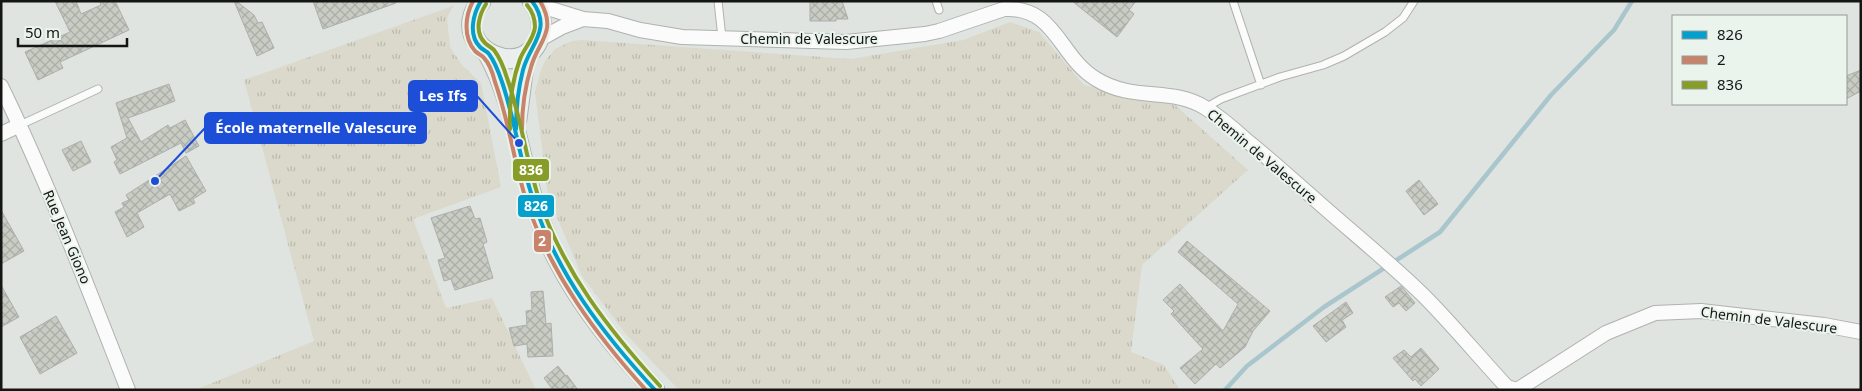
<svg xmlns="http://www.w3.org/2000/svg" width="1862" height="391" font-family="'Noto Sans',sans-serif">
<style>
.grass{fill:url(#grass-tufts)}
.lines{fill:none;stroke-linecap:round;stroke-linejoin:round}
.stream{stroke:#a9c6cc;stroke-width:4.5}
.building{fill:url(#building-cross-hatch);stroke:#acafab}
.service-casing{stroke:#afb2b0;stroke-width:9}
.minor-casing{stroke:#afb2b0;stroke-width:16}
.secondary-casing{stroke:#afb2b0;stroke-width:21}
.service{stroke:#fafbfa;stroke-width:7}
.minor{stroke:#fafbfa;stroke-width:14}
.secondary{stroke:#eaeeee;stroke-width:19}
.bus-1-casing{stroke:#eaf3ec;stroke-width:8}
.bus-2-casing{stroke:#eaf3ec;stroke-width:8}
.bus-3-casing{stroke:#eaf3ec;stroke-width:8}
.bus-1{stroke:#039fcd;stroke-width:4}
.bus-2{stroke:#c9836b;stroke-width:4}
.bus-3{stroke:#889c28;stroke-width:4}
.labels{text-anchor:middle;stroke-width:4;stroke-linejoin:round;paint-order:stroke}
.street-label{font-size:14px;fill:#141614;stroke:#eaf3ec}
.leader{fill:none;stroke:#1d4ed8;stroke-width:2}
.callout-dot{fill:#1d4ed8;stroke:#eaf3ec;stroke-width:2}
.callout{fill:#1d4ed8;stroke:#1d4ed8;stroke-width:2}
.callout-label{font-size:15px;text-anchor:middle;font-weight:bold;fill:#fff}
.line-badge{stroke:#eaf3ec;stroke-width:2}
.badge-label{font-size:14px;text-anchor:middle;font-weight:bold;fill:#fff}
</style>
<defs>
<pattern id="grass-tufts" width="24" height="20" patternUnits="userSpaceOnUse" patternTransform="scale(1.25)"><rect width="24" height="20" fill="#dbd9cc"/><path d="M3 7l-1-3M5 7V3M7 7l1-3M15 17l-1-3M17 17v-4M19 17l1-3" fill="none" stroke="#bbbaae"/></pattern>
<pattern id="building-cross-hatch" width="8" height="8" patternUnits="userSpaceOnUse" patternTransform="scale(1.25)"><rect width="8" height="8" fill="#c8ccc3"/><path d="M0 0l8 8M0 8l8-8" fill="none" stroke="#abaea7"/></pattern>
</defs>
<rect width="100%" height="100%" fill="#dfe4e0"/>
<!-- grass -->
<path class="grass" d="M453 6 447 18 450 47 462 65 481 83 501 187 413 219 446 308 492 298 536 390H195L314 341 244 80Z
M1010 22 1039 32 1084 85 1175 105 1248 170 1142 265 1131 352 1164 365 1180 390H679L625 333 582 276 548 196 535 92 541 70 545 61 555 49 572 41 582 40 851 59 963 40Z"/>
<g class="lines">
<!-- stream -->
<path class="stream" d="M1225 390 1247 366 1324 307 1440 232 1551 95 1614 30 1632 1"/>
</g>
<!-- building -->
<path class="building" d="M55 1H76L81 14 101 5 100 1H115L129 30 60 62 63 68 38 80 25 52 70 32Z
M234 1H236L254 15 258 23 262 22 274 48 257 56Z
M313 1H396V3L323 29Z
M810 1H842L848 19H836V21H810Z
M1072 1H1136L1129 10 1134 14 1117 37Z
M1861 70V91L1846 99V76Z
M169 84 175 101 128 118 141 142 168 125 170 128 185 120 199 146 186 153 181 143 120 174 114 162 117 160 111 147 127 138 116 103Z
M81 141 91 162 73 171 62 150Z
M186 156 206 191 193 199 195 203 179 211 170 194 137 213 144 227 127 237 115 212 124 207 122 203 129 200 126 195Z
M1419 180 1438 204 1424 215 1406 191Z
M470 206 475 219 480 218 487 242 483 244 493 278 455 290 451 279 444 281 438 260 445 258 431 218Z
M1 210 24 251 1 264Z
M1187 241 1270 311 1253 331 1245 347 1220 368 1216 364 1195 384 1180 368 1203 349 1171 314 1174 311 1163 300 1180 284 1223 331 1238 304 1178 252Z
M1 285 19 317 1 327Z
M1401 286 1415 303 1406 311 1399 303 1393 307 1385 297Z
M543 291 546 324 551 323 553 356 528 357 527 344 514 346 509 328 527 325 526 311 532 310 531 292Z
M1346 302 1353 313 1342 320 1346 327 1326 342 1313 326Z
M56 316 77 353 40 374 20 337Z
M1421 348 1439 369 1421 386 1415 379 1413 381 1393 358 1404 350 1411 357Z
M558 366 566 376 567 375 578 390H553L544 378Z"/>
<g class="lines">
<defs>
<path id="service" d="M718 1 722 38
M936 1 939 10
M1233 1 1261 85
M1205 108 1221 99 1280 77 1323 65 1344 56 1385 32 1403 18 1414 1
M20 125 98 89"/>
<path id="minor" d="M535 4 583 19 608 21 640 30 682 37 846 42 925 34 939 31 1004 9C1056 6 1059 57 1096 79 1133 102 1171 87 1204 107 1219 116 1233 128 1246 140 1271 160 1294 181 1318 202 1353 233 1389 262 1423 295 1452 324 1479 357 1507 387L1517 390
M537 41 562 27 583 19
M1 86C49 185 88 288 128 390
M1 134 20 125
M1517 390 1606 333 1655 313 1701 311 1824 325 1861 332"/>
<path id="secondary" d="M481 1C443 51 533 86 541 30 542 20 539 9 532 1
M488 54C513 99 518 150 533 199 555 273 603 335 655 390
M517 119 524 65 529 52"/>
</defs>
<!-- service casing -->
<use href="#service" class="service-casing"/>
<!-- minor casing -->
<use href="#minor" class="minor-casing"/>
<!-- secondary casing -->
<use href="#secondary" class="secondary-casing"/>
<!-- service -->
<use href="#service" class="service"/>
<!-- minor -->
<use href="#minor" class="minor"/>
<!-- secondary -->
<use href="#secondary" class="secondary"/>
<defs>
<path id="bus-1" d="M481 1C473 14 468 35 480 47 483 50 487 51 489 54 495 62 499 73 502 82 515 120 520 161 533 199 556 273 603 334 655 390
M516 129C516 109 518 89 523 70 530 44 553 29 532 1"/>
<path id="bus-2" d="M473 1C465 16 463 37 475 51 478 54 482 55 484 58 490 64 493 74 495 82 509 121 514 163 527 203 551 274 596 335 646 390
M522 129C522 108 525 87 531 67 538 41 558 32 540 1"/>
<path id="bus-3" d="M486 4C479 15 474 32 485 43 488 46 491 47 494 50 500 58 504 68 507 78 521 117 526 159 539 199 563 271 609 330 660 386
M510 129C509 106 512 81 520 59 524 48 534 39 535 27 535 18 532 11 527 5"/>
</defs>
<!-- bus-1 casing -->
<use href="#bus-1" class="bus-1-casing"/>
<!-- bus-2 casing -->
<use href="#bus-2" class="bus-2-casing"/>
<!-- bus-3 casing -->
<use href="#bus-3" class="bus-3-casing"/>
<!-- bus-1 -->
<use href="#bus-1" class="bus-1"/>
<!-- bus-2 -->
<use href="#bus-2" class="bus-2"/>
<!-- bus-3 -->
<use href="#bus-3" class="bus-3"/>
</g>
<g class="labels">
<!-- street labels -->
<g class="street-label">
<text x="809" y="44">Chemin de Valescure</text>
<text transform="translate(1262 156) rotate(40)" y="5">Chemin de Valescure</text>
<text transform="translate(67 237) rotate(67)" y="5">Rue Jean Giono</text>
<text transform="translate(1769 320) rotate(7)" y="5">Chemin de Valescure</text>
</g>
</g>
<!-- callouts -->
<path class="leader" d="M519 143L477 96M155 181L205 128"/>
<g class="callout-dot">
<circle cx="519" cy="143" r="5"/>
<circle cx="155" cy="181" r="5"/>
</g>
<g class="callout">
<rect x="409" y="81" width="68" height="30" rx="5"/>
<rect x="205" y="113" width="221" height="30" rx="5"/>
</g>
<g class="callout-label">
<text x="443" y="101">Les Ifs</text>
<text x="316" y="133">École maternelle Valescure</text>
</g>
<g class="line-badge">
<rect x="512" y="158" width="38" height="24" rx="5" fill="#889c28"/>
<rect x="517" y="194" width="38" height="24" rx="5" fill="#039fcd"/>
<rect x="533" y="229" width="19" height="24" rx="5" fill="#c9836b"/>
</g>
<g class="badge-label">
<text x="531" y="175">836</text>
<text x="536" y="211">826</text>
<text x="542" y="246">2</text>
</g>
<!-- border -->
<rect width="1862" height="391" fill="none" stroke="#141614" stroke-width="5"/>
<!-- legend -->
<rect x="1672" y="15" width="175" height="90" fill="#eaf3ec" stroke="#949b96"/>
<rect x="1682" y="31" width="25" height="8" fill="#039fcd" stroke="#949b96"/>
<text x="1717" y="40" font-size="15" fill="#141614">826</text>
<rect x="1682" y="56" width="25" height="8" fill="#c9836b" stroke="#949b96"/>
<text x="1717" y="65" font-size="15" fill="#141614">2</text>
<rect x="1682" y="81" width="25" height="8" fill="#889c28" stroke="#949b96"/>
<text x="1717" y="90" font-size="15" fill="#141614">836</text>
<!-- scale -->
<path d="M18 38v8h109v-8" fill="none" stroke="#141614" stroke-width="2.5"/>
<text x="25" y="38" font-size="15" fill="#141614" stroke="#eaf3ec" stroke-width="4" paint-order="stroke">50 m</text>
</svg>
